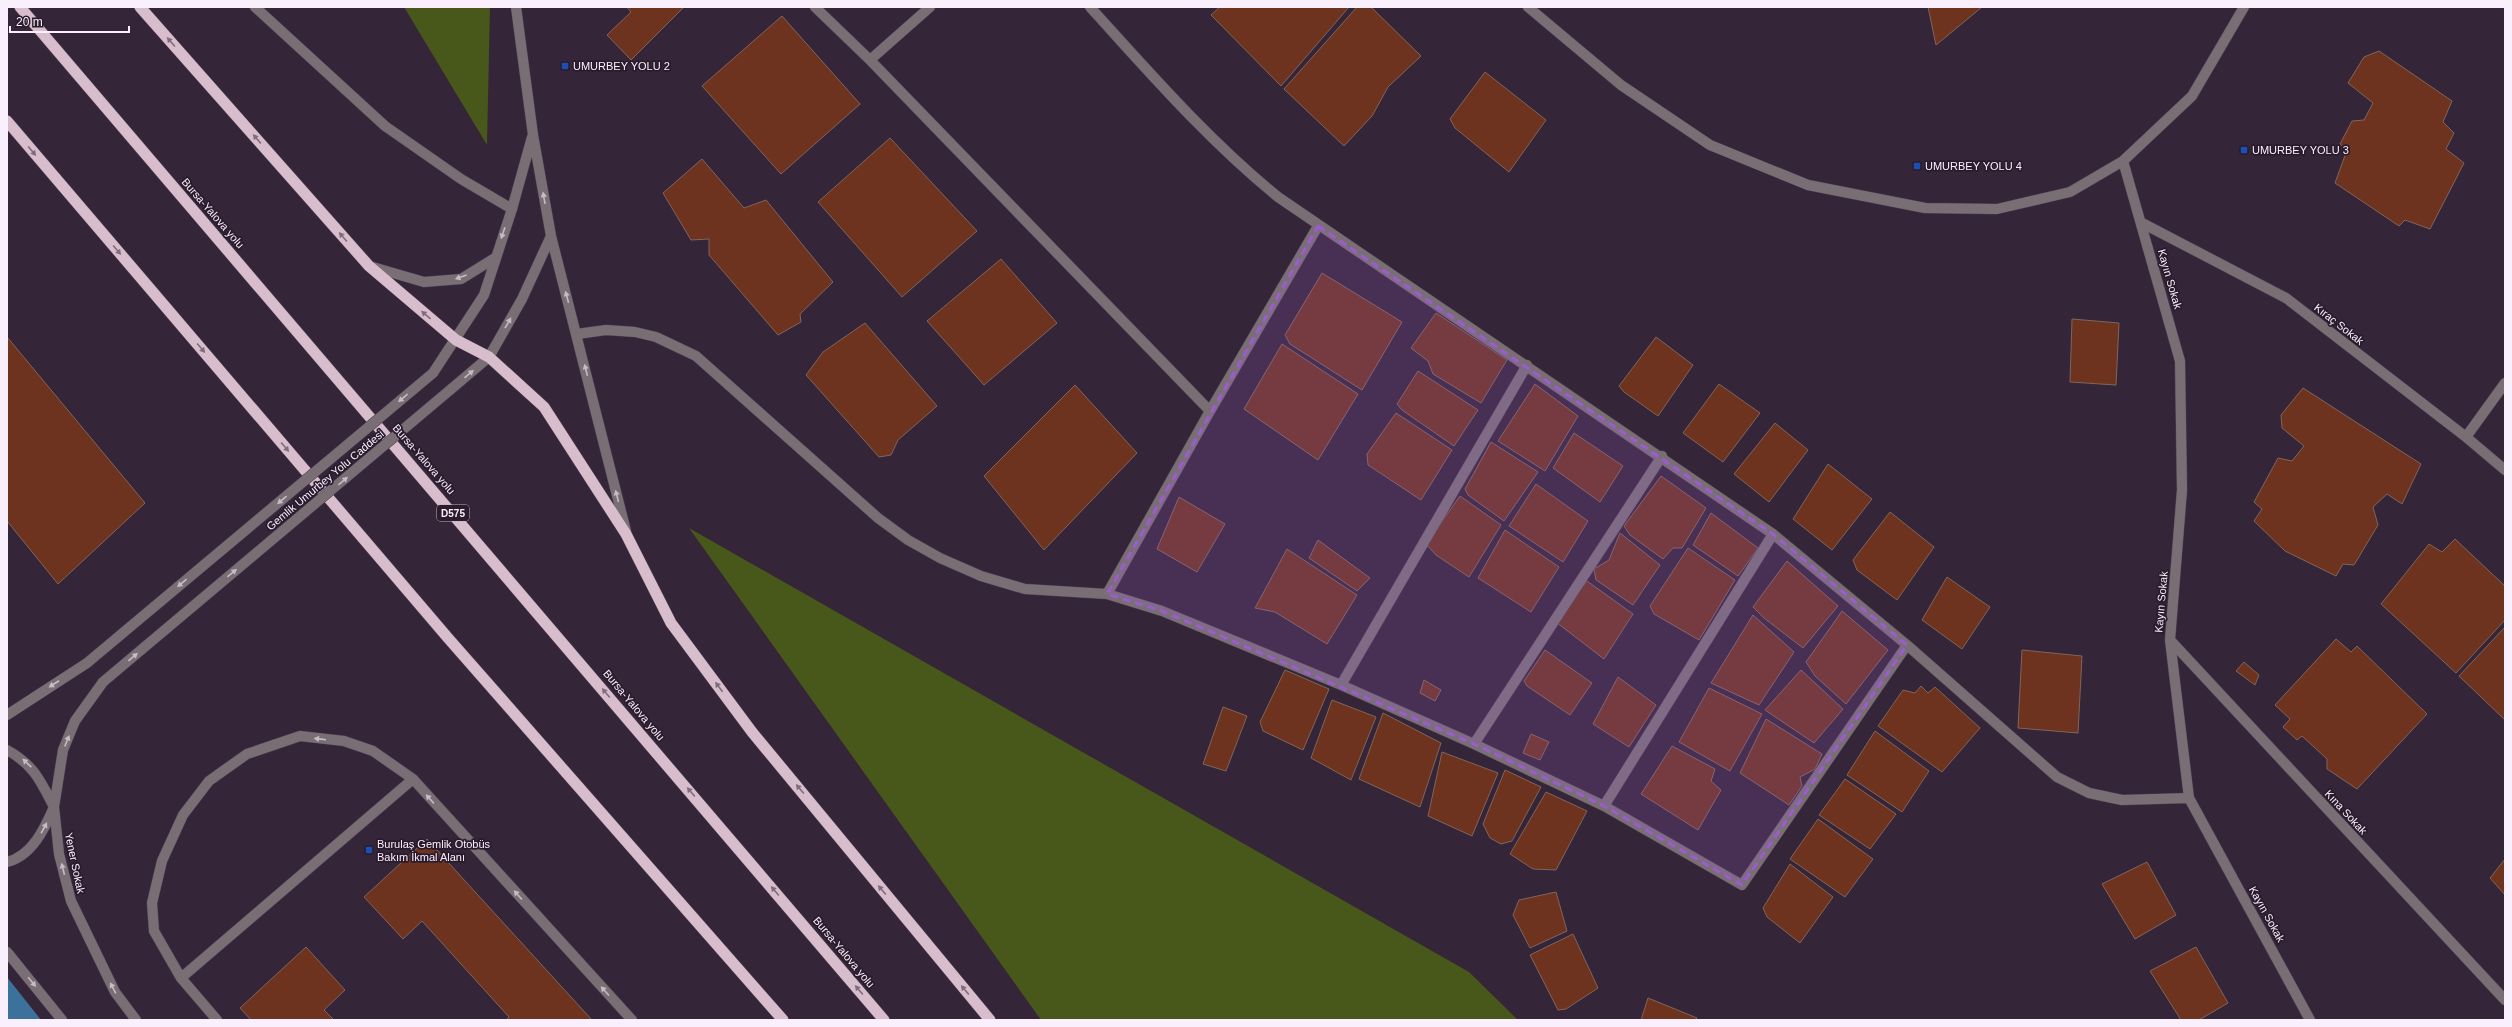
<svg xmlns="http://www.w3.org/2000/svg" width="2512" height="1027" font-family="Arial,sans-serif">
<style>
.forest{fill:#48571a}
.water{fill:#3c719b}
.building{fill:#6d331f;stroke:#81655b}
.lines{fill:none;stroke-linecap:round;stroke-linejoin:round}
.service-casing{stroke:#504153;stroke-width:11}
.minor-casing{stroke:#504153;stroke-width:11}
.tertiary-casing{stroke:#504153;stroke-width:11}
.trunk-casing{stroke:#504153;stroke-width:12}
.service{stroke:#7a6e75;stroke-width:10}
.minor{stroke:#7a6e75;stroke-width:10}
.tertiary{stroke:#7a6e75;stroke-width:10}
.trunk{stroke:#d8becc;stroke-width:11}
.tertiary-bridge-casing{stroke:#504153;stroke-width:11;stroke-linecap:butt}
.tertiary-bridge{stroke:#7a6e75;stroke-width:10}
.oneway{fill:#816c7c}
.oneway2{fill:#c7bbc6}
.marked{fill:#9b5dce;fill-opacity:0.2;stroke:#9b5dce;stroke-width:3;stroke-dasharray:8 5;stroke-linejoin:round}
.transit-dot{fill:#1a4fb4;stroke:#2a1b2d;stroke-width:1.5}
.labels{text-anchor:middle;stroke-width:3.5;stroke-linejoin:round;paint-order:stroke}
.shield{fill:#2a1b2d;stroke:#bcafbe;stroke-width:1}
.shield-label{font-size:10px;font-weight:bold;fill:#faeffc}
.poi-label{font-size:11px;fill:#faeffc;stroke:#2a1b2d;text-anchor:start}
.street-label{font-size:11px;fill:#faeffc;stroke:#2a1b2d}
</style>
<rect width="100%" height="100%" fill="#342538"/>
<!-- forest -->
<path class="forest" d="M404 7H490L487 145Z
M689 528 1469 972 1518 1020H1041Z"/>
<!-- water -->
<path class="water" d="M7 977 41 1020H7Z"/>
<!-- building -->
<path class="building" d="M627 7H684L631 60 607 35 631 12Z
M1220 7H1349L1281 86 1211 15Z
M1357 7H1371L1421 56 1388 87 1372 116 1344 146 1284 89Z
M1928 7H1982L1936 45Z
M782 16 860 104 781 174 702 86Z
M2379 51 2452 101 2443 122 2454 133 2446 149 2464 163 2430 229 2405 220 2399 226 2335 183 2347 150 2340 144 2352 121 2364 120 2373 103 2348 83 2364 57Z
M1485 72 1546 120 1509 172 1455 128 1450 119Z
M890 138 977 231 902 297 818 202Z
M702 159 744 208 766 200 833 282 800 314 801 322 778 335 709 255V239L691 240 663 193Z
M1001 259 1057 323 984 385 927 321Z
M1322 273 1402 322 1362 390 1290 344 1285 335Z
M1436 313 1507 360 1481 403 1433 374 1428 361 1411 348Z
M2072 319 2119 323 2116 385 2070 382Z
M865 323 937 406 898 440 891 455 879 457 806 375 823 352Z
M7 337 145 503 58 584 7 521Z
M1656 337 1693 365 1658 416 1624 392 1619 386Z
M1282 344 1358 394 1318 460 1244 409Z
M1418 371 1478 410 1454 446 1402 410 1397 404Z
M1535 384 1578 416 1545 471 1498 441Z
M1719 384 1760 413 1723 462 1683 433Z
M1075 385 1137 453 1044 550 984 476Z
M2303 388 2421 464 2402 504 2387 494 2373 507 2378 525 2354 565 2343 564 2336 576 2285 551 2254 521 2262 509 2254 502 2278 458 2292 461 2304 446 2282 428 2281 415Z
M1396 413 1452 450 1421 500 1368 465 1367 454Z
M1775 423 1808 450 1769 502 1734 474Z
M1574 433 1623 466 1600 502 1553 468Z
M1491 442 1538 472 1504 521 1468 495 1465 489Z
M1828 464 1872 499 1832 550 1793 519Z
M1661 476 1706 508 1682 548H1673L1663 559 1630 535 1624 526Z
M1536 484 1588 521 1563 562 1509 526Z
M1460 496 1501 525 1469 577 1436 555 1426 544Z
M1179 497 1225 524 1197 572 1157 549Z
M1890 512 1934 547 1897 600 1857 570 1853 560Z
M1711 513 1758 548 1738 576 1693 545Z
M1505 530 1559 567 1531 612 1478 578Z
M1620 533 1660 565 1633 605 1596 580 1594 569 1609 560Z
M2455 539 2505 586V620L2456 673 2381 604 2429 544 2442 552Z
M1318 540 1370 578 1357 591 1309 558Z
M1688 548 1735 580 1699 640 1654 614 1650 606Z
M1287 549 1357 595 1327 644 1275 612 1255 608Z
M1787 561 1838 606 1803 648 1764 618 1753 607Z
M1947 577 1990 607 1962 649 1922 620Z
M1587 581 1633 614 1604 659 1556 622Z
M1842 611 1888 650 1846 704 1815 676 1806 662Z
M1753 615 1794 652 1759 705 1711 683Z
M2505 627V720L2459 676Z
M2336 639 2351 652 2357 646 2427 714 2357 789 2327 769V759L2302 736 2297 740 2283 727 2290 719 2275 705Z
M1545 650 1592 683 1570 715 1527 686 1524 681Z
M2022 650 2082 656 2078 733 2018 728Z
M2244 662 2259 675 2255 685 2236 671Z
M1285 670 1329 689 1303 750 1263 731 1260 722Z
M1801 670 1843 709 1814 743 1765 710Z
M1618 677 1656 705 1629 747 1593 724Z
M1424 680 1441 690 1435 701 1420 693Z
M1921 686 1928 693 1935 687 1980 728 1942 772 1878 726 1903 690 1915 693Z
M1709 688 1762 714 1730 771 1679 742Z
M1332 700 1376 717 1351 780 1311 758Z
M1223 707 1247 716 1226 771 1203 764Z
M1383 713 1441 743 1420 807 1359 779Z
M1766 719 1822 754 1815 769 1800 777 1802 786 1789 805 1740 773Z
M1875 731 1929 771 1902 812 1847 775Z
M1531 734 1549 742 1540 760 1523 753Z
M1672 746 1715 769 1711 781 1721 790 1698 830 1641 794Z
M1442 752 1498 773 1472 836 1428 816Z
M1505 770 1541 787 1512 841 1501 844 1490 838 1483 824Z
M1845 779 1896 814 1870 849 1819 815Z
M1546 792 1587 811 1556 870 1533 869 1510 854Z
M1818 819 1873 859 1845 897 1790 859Z
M427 839 466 882 592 1020H506L509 1017 422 921 403 939 364 897Z
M2505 859V895L2490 878Z
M2147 862 2176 915 2135 939 2102 884Z
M1790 864 1833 897 1800 943 1767 917 1763 908Z
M1556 892 1567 931 1530 948 1513 915 1519 900Z
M1573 934 1598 988 1566 1009 1558 1010 1530 955Z
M306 947 345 990 324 1010 334 1020H251L240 1008Z
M2196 947 2228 1003 2199 1020H2181L2150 971Z
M1648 998 1697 1018 1695 1020H1641Z"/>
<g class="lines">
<defs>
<path id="service" d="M255 7 385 126 461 179 512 209
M181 978 413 779
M217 1020 181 978 154 931 152 903 162 861 183 815 209 781 247 754 300 736 344 741 373 751 413 779 632 1020"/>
<path id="minor" d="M815 7 870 60 1210 411
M1090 7C1150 73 1208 140 1278 197L1773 534 1907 645 2057 777 2089 793 2122 800 2189 798
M870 60 930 7
M2123 161 2180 361 2182 490 2170 640 2189 798 2310 1020
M2142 223 2286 298 2466 437 2505 470
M577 334 606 330 635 332 656 337 696 356 878 518 908 540 940 558 981 576 1025 589 1107 594 1162 611 1341 685 1474 744 1604 806 1742 885 1907 645
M2466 437 2505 383
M1107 594 1210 411 1318 226
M2170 640 2505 1000
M1341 685 1527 365
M1474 744 1662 456
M1604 806 1773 534"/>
<path id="tertiary" d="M516 7 533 135 551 236 626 531
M1528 7 1621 85 1710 145 1808 185 1925 208 1997 209 2070 192 2123 161 2192 96 2244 7
M369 266 424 282 461 279 495 258
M433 373 484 295 512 209 532 137
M450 390 489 357 522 299 551 236
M103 682 75 721 63 750 54 807 59 854 71 901 115 992 136 1020
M7 715 87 663
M7 750C34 765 40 780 54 807 45 828 32 856 7 862
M7 952 62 1020"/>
<path id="trunk" d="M20 7 884 1020
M140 7 369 266 456 340 489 357 544 407 626 534 671 623 752 732 990 1020
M7 121 448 638 783 1020"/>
</defs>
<!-- service casing -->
<use href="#service" class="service-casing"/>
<!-- minor casing -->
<use href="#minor" class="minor-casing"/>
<!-- tertiary casing -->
<use href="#tertiary" class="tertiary-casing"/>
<!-- trunk casing -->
<use href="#trunk" class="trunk-casing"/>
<!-- service -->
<use href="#service" class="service"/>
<!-- minor -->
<use href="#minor" class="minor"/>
<!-- tertiary -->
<use href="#tertiary" class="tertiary"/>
<!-- trunk -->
<use href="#trunk" class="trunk"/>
<defs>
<path id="tertiary-bridge" d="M87 663 433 373
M103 682 450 390"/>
</defs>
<!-- tertiary-bridge casing -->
<use href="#tertiary-bridge" class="tertiary-bridge-casing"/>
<!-- tertiary-bridge -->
<use href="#tertiary-bridge" class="tertiary-bridge"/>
</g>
<!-- one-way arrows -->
<defs><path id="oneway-solid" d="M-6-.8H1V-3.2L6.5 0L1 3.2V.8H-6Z"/></defs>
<g class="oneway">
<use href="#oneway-solid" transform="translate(171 42) rotate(-131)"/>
<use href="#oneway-solid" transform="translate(257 139) rotate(-131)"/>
<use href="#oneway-solid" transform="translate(32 151) rotate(50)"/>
<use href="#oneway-solid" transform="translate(343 237) rotate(-131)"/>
<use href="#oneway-solid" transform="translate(117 250) rotate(50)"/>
<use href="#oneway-solid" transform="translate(426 315) rotate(-140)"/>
<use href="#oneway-solid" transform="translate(201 348) rotate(50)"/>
<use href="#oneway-solid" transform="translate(285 447) rotate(50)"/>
<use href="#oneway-solid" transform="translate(719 687) rotate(-127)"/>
<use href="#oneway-solid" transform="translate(606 693) rotate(-130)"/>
<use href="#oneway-solid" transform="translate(800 789) rotate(-130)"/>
<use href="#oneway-solid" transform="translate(691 792) rotate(-130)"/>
<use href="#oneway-solid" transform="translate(882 890) rotate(-130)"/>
<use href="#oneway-solid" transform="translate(775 891) rotate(-130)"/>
<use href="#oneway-solid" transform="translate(859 990) rotate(-130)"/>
<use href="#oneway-solid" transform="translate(965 990) rotate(-130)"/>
</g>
<g class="oneway2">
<use href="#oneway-solid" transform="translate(544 198) rotate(-100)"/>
<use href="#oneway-solid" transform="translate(503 233) rotate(109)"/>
<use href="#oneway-solid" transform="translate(461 277) rotate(160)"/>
<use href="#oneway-solid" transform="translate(567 297) rotate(-105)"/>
<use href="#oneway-solid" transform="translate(508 323) rotate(-60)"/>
<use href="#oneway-solid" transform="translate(586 370) rotate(-104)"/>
<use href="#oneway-solid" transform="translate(469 374) rotate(-41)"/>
<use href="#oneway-solid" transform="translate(403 398) rotate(140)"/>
<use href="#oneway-solid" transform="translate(343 481) rotate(-40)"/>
<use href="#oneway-solid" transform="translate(617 496) rotate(-104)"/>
<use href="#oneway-solid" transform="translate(282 500) rotate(140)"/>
<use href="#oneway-solid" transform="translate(232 573) rotate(-40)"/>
<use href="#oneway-solid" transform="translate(182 583) rotate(140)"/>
<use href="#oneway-solid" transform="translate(133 657) rotate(-40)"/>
<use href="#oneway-solid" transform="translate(54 684) rotate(147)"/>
<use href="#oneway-solid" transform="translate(320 739) rotate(-173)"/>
<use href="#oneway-solid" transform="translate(67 741) rotate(-68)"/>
<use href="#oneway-solid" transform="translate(27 763) rotate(-137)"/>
<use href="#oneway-solid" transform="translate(430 799) rotate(-132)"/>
<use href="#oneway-solid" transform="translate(44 828) rotate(-61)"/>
<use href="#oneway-solid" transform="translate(63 869) rotate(-104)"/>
<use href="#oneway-solid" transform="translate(518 895) rotate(-132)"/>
<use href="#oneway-solid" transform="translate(32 982) rotate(51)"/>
<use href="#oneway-solid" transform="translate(113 988) rotate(-118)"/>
<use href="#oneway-solid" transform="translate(605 991) rotate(-132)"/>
</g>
<!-- marked area -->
<path class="marked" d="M1318 226 1773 534 1907 645 1742 885 1604 806 1474 744 1162 611 1107 594Z"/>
<!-- markers -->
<g class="transit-dot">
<rect x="561" y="62" width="8" height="8" rx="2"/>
<rect x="2240" y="146" width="8" height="8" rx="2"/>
<rect x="1913" y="162" width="8" height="8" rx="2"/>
<rect x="365" y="846" width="8" height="8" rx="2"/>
</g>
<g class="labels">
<!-- shield labels -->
<rect class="shield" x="437" y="505" width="32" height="16" rx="3"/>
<g class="shield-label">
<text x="453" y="517">D575</text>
</g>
<!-- poi labels -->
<g class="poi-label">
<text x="573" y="70">UMURBEY YOLU 2</text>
<text x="2252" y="154">UMURBEY YOLU 3</text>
<text x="1925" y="170">UMURBEY YOLU 4</text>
<text x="377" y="848">Burulaş Gemlik Otobüs<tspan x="377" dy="13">Bakım İkmal Alanı</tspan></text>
</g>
<!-- street labels -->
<g class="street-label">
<text transform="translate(213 213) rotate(49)" y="4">Bursa-Yalova yolu</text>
<text transform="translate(2170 279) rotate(74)" y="4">Kayın Sokak</text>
<text transform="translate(2339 324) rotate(38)" y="4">Kıraç Sokak</text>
<text transform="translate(424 459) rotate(49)" y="4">Bursa-Yalova yolu</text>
<text transform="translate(325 480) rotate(-40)" y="4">Gemlik Umurbey Yolu Caddesi</text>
<text transform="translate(2161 602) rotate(-85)" y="4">Kayın Sokak</text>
<text transform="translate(634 705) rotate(50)" y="4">Bursa-Yalova yolu</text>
<text transform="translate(2346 812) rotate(47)" y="4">Kına Sokak</text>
<text transform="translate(75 863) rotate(78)" y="4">Yener Sokak</text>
<text transform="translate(2267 914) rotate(61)" y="4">Kayın Sokak</text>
<text transform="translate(844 952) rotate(50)" y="4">Bursa-Yalova yolu</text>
</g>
</g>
<!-- border -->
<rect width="2512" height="1027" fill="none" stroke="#faeffc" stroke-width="16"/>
<!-- scale -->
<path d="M10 26v6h119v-6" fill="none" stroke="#faeffc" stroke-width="2"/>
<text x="16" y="26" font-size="12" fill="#faeffc" stroke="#2a1b2d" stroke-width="3" paint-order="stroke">20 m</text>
</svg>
